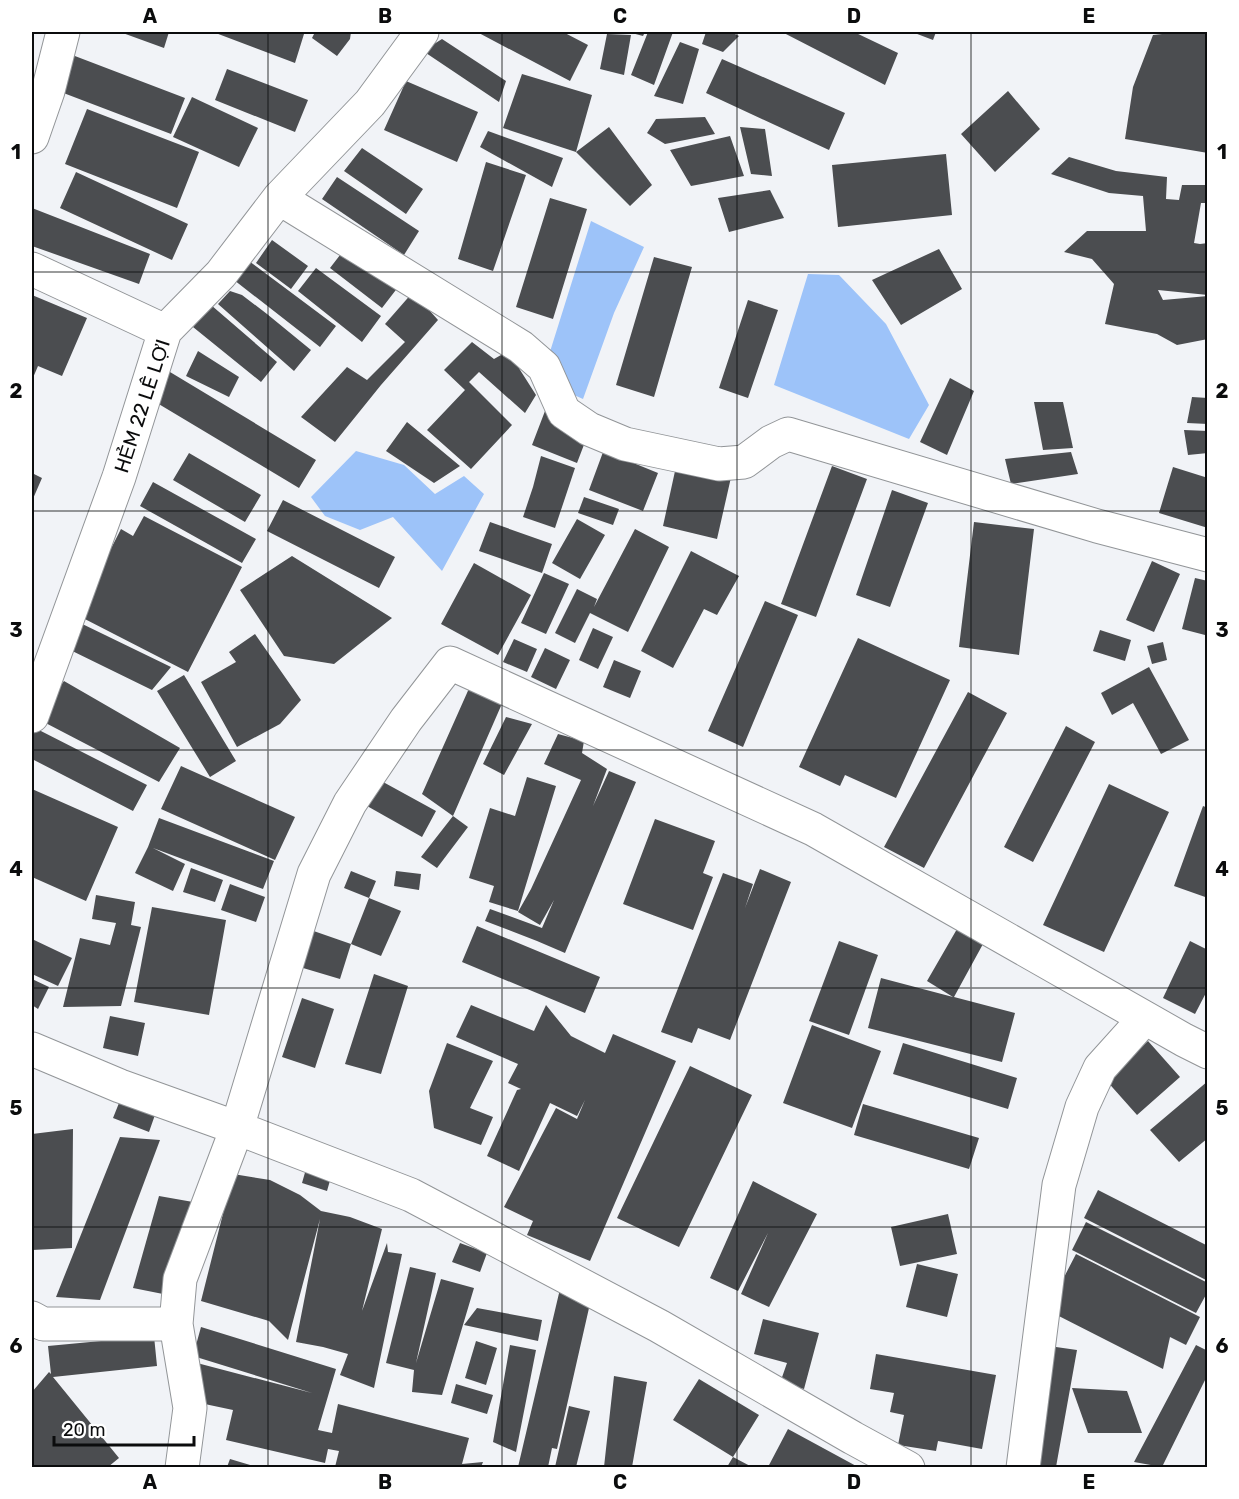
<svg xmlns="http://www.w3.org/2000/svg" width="1239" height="1499" font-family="Rubik,sans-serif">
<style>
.green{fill:#9dc3f9}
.building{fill:#4b4d50}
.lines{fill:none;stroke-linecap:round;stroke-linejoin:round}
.minor-casing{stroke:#929598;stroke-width:35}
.minor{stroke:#fff;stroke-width:33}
.grid{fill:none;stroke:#0b0c0d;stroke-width:1.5;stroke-opacity:0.55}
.labels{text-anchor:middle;stroke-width:6;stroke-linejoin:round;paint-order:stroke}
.street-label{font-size:20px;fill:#0b0c0d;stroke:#fff}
.neatline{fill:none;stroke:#0b0c0d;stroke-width:2}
.grid-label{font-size:20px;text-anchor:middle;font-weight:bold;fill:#0b0c0d}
</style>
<rect width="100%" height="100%" fill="#f1f3f7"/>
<!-- green -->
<path class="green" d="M591 221 644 247 614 313 583 399 556 387 548 358Z
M808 274 839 275 886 324 929 405 909 439 774 385Z
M356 451 404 465 435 494 464 476 484 494 442 571 393 517 360 530 325 516 311 497Z"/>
<!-- building -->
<path class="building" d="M120 32H169L164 48Z
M213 32H299L304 34 295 63Z
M315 32H351L350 39 337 56 312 38Z
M477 32H563L588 45 570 81Z
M628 32H645L643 36Z
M648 32H673L654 85 631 75Z
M706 32H731L739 36 723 52 702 44Z
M782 32H854L898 53 885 85Z
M912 32H936L933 40Z
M1163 32H1208V153L1125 139 1133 87 1153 35 1162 34Z
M607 34 631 35 624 75 600 69Z
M442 39 506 81 499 102 423 51Z
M680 42 699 49 683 104 654 96Z
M67 53 185 98 171 134 53 89Z
M722 59 845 113 829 150 706 93Z
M227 69 308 100 295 132 215 100Z
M522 74 592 95 576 152 503 128Z
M406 81 478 112 457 162 384 130Z
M1008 91 1040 129 995 172 961 134Z
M192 97 258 128 239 167 173 137Z
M87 109 199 152 177 208 65 164Z
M705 117 715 134 665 144 647 133 656 119Z
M609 127 652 185 630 206 576 152Z
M740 127 765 129 772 176 751 174Z
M488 131 563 158 552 187 480 147Z
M730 136 744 176 691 186 670 150Z
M362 148 423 189 406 214 344 171Z
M946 154 952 215 838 227 832 165Z
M1069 157 1116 171 1167 177 1166 199 1179 200 1182 185H1208V203H1201L1194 243 1200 244 1208 243V295L1158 290 1163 300 1208 296V339L1177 345 1157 334 1105 324 1114 284 1092 259 1064 252 1087 231H1146L1143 196 1109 193 1051 174Z
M486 162 526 175 493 271 458 259Z
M76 172 188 224 172 260 60 208Z
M337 177 419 231 404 255 322 199Z
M770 190 784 218 729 232 718 198Z
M550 198 587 209 553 319 516 307Z
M32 208 150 254 139 284 32 246Z
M272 240 308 266 291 289 256 263Z
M347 246 402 282 382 308 330 268Z
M939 249 962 289 901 325 872 280Z
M654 257 692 267 654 397 616 385Z
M249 261 336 326 320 347 234 280Z
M316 268 381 316 362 342 298 291Z
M230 291 242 295 267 314 311 350 294 371 218 304Z
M413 292 438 320 381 385 335 442 301 417 347 367 367 380 405 342 385 324Z
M32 295 87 318 62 376 38 366 32 380Z
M748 300 778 310 748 398 719 388Z
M211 305 277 362 261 382 193 327Z
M472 342 494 359 508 351 536 395 525 413 479 372 469 382 512 425 471 469 427 430 465 390 444 370Z
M198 351 239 377 229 397 186 376Z
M170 372 316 460 299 488 152 400Z
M950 378 974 391 947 455 920 442Z
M1192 397 1208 398V424L1187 423Z
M1034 402H1063L1073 448 1043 450Z
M545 411 590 429 577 463 532 445Z
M407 422 460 466 434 483 386 451Z
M1184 430 1208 431V453L1188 455Z
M606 444 631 462 658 473 643 511 589 490Z
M1071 452 1078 474 1011 484 1005 459Z
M189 453 261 495 245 522 173 480Z
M541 456 575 468 555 528 523 517 533 487Z
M677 462 732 473 717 539 663 526Z
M832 466 867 479 816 617 781 604Z
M1173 467 1208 478V528L1159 513Z
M32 473 42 478 32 501Z
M153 482 256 539 242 563 140 506Z
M892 490 928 503 890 607 856 595Z
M584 497 619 509 613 525 578 513Z
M283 500 395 557 379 588 267 531Z
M144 516 242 567 188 672 77 615 121 529 133 536Z
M577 519 605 535 580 579 552 563Z
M490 522 552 544 542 573 479 551Z
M974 522 1034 529 1019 655 959 647Z
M635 529 669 547 628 632 590 613 575 643 555 633 577 589 597 599 594 607Z
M691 551 739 576 717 615 704 609 673 668 641 651Z
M292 556 392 618 334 664 284 656 240 590Z
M1152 561 1180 574 1154 632 1126 620Z
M474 563 531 595 498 655 441 624Z
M544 573 569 584 546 634 521 623Z
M1195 578 1208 581V625L1205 635 1182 629Z
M765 601 798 615 743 747 708 731Z
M72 619 171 667 152 690 60 645Z
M593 628 613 637 598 669 579 660Z
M1100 630 1131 640 1125 661 1093 651Z
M255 634 301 700 280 724 237 747 201 682 236 662 229 652Z
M858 638 950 680 896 798 845 775 840 786 799 767Z
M514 639 537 649 527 672 503 662Z
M1163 642 1167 660 1152 664 1147 646Z
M545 648 570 660 556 689 531 677Z
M614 660 641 671 630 698 603 687Z
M1149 667 1189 740 1161 754 1133 703 1112 715 1101 693Z
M184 675 236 761 210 777 157 691Z
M64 681 180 748 159 782 36 718Z
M471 684 504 699 453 816 468 827 437 868 421 857 453 816 422 794Z
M968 692 1007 713 924 868 884 847Z
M506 717 532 724 504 775 483 764Z
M1066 726 1095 742 1033 862 1004 847Z
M35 728 147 785 133 811 32 759V735Z
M558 734 584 741 582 753 607 769 593 806 609 771 636 782 565 953 537 941 485 921 490 909 542 928 554 900 540 925 518 912 531 889 581 780 544 764Z
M181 766 295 817 275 860 161 809Z
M374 777 436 811 422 837 360 802Z
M527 777 556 786 518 911 489 902 494 886 469 878 490 808 515 816Z
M1109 784 1169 812 1104 952 1043 925Z
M32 789 118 827 86 901 32 877Z
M1203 806 1208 808V898L1174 886Z
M159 818 274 861 263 889 153 848 185 864 173 891 135 873 148 847Z
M655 819 715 841 703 873 713 877 693 930 623 904Z
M191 868 223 880 215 902 183 892Z
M760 869 791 882 730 1040 698 1028 692 1043 661 1032 723 873 753 884 745 908Z
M351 871 376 881 369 898 344 888Z
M396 871 421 874 419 890 394 886Z
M230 884 265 897 256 922 221 910Z
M96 895 135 902 131 925 141 927 121 1006 63 1007 80 938 110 945 116 923 92 919Z
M369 898 401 911 381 956 351 944Z
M152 907 226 920 209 1015 134 1002Z
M477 926 600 977 585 1013 462 962Z
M305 928 351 944 340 979 293 965Z
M957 929 983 944 954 997 1015 1013 1002 1062 868 1028 881 978 953 997 927 981Z
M32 939 72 958 58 986 32 974Z
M839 941 878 955 849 1035 809 1021Z
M1190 941 1208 950V989L1195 1014 1163 998Z
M374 974 408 986 381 1074 345 1064Z
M32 979 49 987 38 1009 32 1005Z
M302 998 334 1009 315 1068 282 1057Z
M471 1005 534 1031 546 1005 571 1036 605 1053 613 1034 676 1061 590 1261 527 1235 533 1221 504 1207 556 1108 577 1119 585 1100 577 1116 550 1103 519 1171 487 1156 517 1090 521 1089 508 1083 518 1064 456 1037Z
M110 1016 145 1023 138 1056 103 1048Z
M812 1025 881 1051 852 1128 783 1103Z
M1148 1041 1180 1077 1137 1115 1105 1079Z
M447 1043 493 1061 470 1108 493 1117 481 1145 434 1128 429 1091Z
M903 1043 1017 1078 1008 1109 893 1074Z
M690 1066 752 1095 679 1247 617 1218Z
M1208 1081V1138L1179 1162 1150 1130Z
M121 1098 156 1112 149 1132 113 1118Z
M863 1104 979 1138 969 1169 854 1135Z
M73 1129 72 1248 32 1250V1134Z
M120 1137 160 1140 100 1300 56 1297Z
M308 1162 333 1170 327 1191 302 1183Z
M233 1174 270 1180 300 1195 321 1211 350 1217 382 1229 362 1311 387 1243 388 1252 402 1254 374 1388 340 1375 348 1354 323 1347 296 1342 320 1219 288 1340 269 1321 201 1301Z
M753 1181 817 1214 769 1307 741 1294 768 1233 738 1291 710 1278Z
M1098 1190 1208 1246V1281L1084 1218Z
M159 1196 193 1202 173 1296 133 1288Z
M948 1214 957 1254 900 1266 891 1227Z
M1086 1222 1208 1283V1291L1196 1313 1072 1250Z
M460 1243 487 1253 480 1272 452 1262Z
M1076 1254 1200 1317 1186 1345 1170 1337 1163 1369 1047 1310Z
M917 1264 958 1274 947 1317 906 1307Z
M410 1267 436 1273 416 1363 441 1279 474 1288 442 1395 412 1392 414 1370 386 1363Z
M560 1289 589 1308 557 1449 552 1448 548 1467H518Z
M477 1308 542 1320 538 1341 464 1325Z
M763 1319 819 1333 804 1389 780 1383 787 1363 754 1354Z
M201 1327 336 1369 318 1430 332 1433 338 1404 469 1438 462 1464 483 1462 481 1467H335L339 1451 328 1449 325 1463 226 1440 233 1410 200 1403 197 1363 312 1393 193 1356Z
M154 1336 157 1366 53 1377 119 1458 108 1467H32V1392L49 1372 51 1374 48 1346Z
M476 1341 497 1348 486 1385 465 1378Z
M510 1345 536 1350 516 1452 493 1442Z
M1196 1345 1208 1351V1374L1162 1467 1134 1462Z
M1049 1346 1077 1350 1056 1467H1031Z
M876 1354 996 1375 982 1449 938 1441 936 1451 898 1445 904 1415 890 1412 894 1393 870 1389Z
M614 1376 647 1382 632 1467H604Z
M699 1379 759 1415 733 1457 673 1420Z
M456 1384 493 1395 487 1414 451 1403Z
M1072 1388 1127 1391 1142 1433H1088Z
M569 1406 590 1411 576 1467H555Z
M788 1429 858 1467H768Z
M733 1457 752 1467H727Z
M230 1459 257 1467H227Z"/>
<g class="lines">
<defs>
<path id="minor" d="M32 137 48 91 63 32
M279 198 521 347 544 367 564 412 589 429 625 444 719 464 744 462 771 442 788 434 1097 526 1208 555
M32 269 165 331
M32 716 119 477 165 331 221 274 279 198 370 103 422 32
M32 1049 120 1086 237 1128 411 1195 659 1326 853 1438 908 1468
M32 1318 43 1324H176
M182 1468 190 1408 176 1324 180 1279 237 1128 314 874 350 803 406 720 450 663 813 829 1184 1040 1208 1052
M1023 1468 1059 1185 1082 1107 1100 1068 1145 1018"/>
</defs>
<!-- minor casing -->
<use href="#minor" class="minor-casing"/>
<!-- minor -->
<use href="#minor" class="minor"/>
</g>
<!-- grid -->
<path class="grid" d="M268 32V1468M502 32V1468M737 32V1468M971 32V1468M32 272H1208M32 511H1208M32 750H1208M32 988H1208M32 1227H1208"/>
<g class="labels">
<!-- street labels -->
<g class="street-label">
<text transform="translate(142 406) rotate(-72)" y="7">HẺM 22 LÊ LỢI</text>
</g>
</g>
<!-- border -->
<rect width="1239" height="1499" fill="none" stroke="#ffffff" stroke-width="66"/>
<!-- scale -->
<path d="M54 1436v9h140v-9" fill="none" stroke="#0b0c0d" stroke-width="3"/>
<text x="63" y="1436" font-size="18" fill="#0b0c0d" stroke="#ffffff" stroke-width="4.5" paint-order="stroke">20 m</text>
<rect x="33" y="33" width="1173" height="1433" class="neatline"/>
<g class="grid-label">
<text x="150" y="23">A</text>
<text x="385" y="23">B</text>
<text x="620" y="23">C</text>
<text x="854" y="23">D</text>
<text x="1089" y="23">E</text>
<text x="16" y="159">1</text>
<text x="1222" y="159">1</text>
<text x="16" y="398">2</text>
<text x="1222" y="398">2</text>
<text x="16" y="637">3</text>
<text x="1222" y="637">3</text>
<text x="16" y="876">4</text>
<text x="1222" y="876">4</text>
<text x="16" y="1115">5</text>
<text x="1222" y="1115">5</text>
<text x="16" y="1353">6</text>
<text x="1222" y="1353">6</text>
<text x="150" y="1489">A</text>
<text x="385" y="1489">B</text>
<text x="620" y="1489">C</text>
<text x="854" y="1489">D</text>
<text x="1089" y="1489">E</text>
</g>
</svg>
